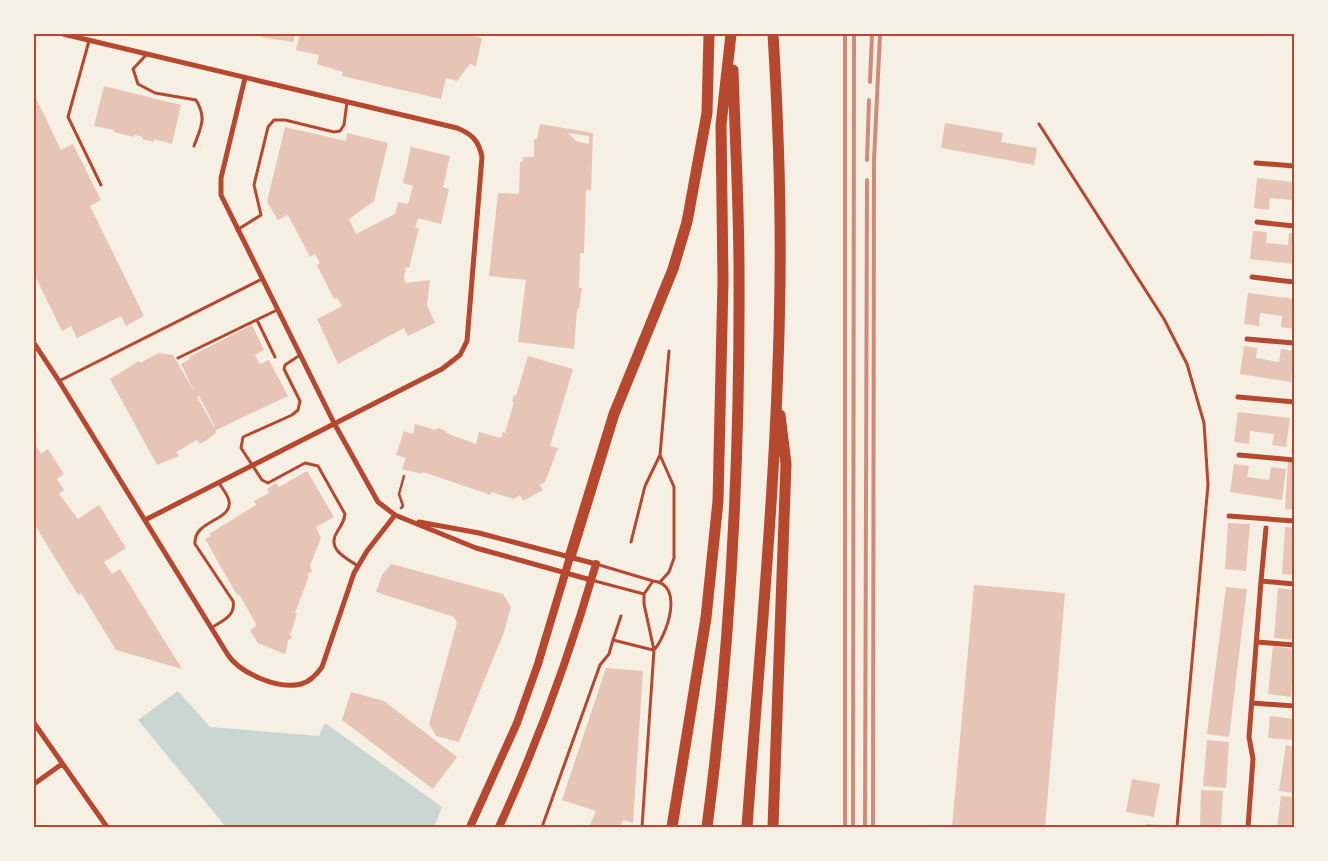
<svg xmlns="http://www.w3.org/2000/svg" width="1328" height="861" font-family="Bitter,serif">
<style>
.water{fill:#c9d6d2}
.building{fill:#e6c5b7;fill-rule:evenodd}
.lines{fill:none;stroke-linecap:round;stroke-linejoin:round}
.path{stroke:#b5482f;stroke-width:2.5}
.service{stroke:#b5482f;stroke-width:3}
.minor{stroke:#b5482f;stroke-width:5}
.tertiary{stroke:#b5482f;stroke-width:8}
.motorway{stroke:#b5482f;stroke-width:11}
.rail{stroke:#cf8b77;stroke-width:4}
.neatline{fill:none;stroke:#b5482f;stroke-width:2}
</style>
<rect width="100%" height="100%" fill="#f6efe4"/>
<!-- water -->
<path class="water" d="M178 691 210 727 319 736 325 723 442 807 434 827H226L138 720Z"/>
<!-- building -->
<path class="building" d="M261 34H295L293 42 261 37Z
M300 34H465L482 38 476 66 470 64 457 81 446 78 441 99 342 76 343 72 317 64 319 55 296 50Z
M104 86 181 105 172 144 154 139 153 142 142 139 143 137 135 135 134 137 114 132V130L94 126Z
M34 94 61 150 73 144 101 200 90 206 144 316 126 326 121 316 77 338 71 326 62 331 34 274Z
M945 123 1003 133 1001 142 1037 148 1034 165 941 148Z
M540 124 593 133 591 190H586L584 253H580L579 288H582L579 309H577L574 349 518 342 526 280 489 276 498 193 519 194 520 162H523V157H534V139H537ZM568 133 589 136V144L576 141Z
M285 127 346 141 347 133 388 143 374 201 349 219 356 234 395 214 398 202 408 204 413 186 403 183 411 147 450 156 443 187 449 189 441 224 418 218 415 228H419L409 268 406 267 404 277 405 283 430 280 427 305 435 323 408 336 404 328 338 364 317 319 342 306 337 298 334 299 317 265 320 263 315 254 310 257 288 215 278 220 267 202Z
M1257 178 1294 182V212H1291L1292 200 1270 198 1269 210 1254 208Z
M1253 231 1267 232 1266 243 1288 245 1289 233H1294V264L1250 259Z
M1248 293 1294 299V329L1281 327 1282 316 1260 313 1259 326 1244 324Z
M252 325 264 350 255 355 260 364 269 360 288 396 216 430V433L208 439 200 444 197 440 176 452 179 456 157 465 110 379 139 361 140 363 159 353 173 355 195 393 181 364 190 359 189 357ZM199 396 215 427H214L197 397Z
M1244 346 1257 348 1256 358 1279 362 1281 349 1294 351 1291 382 1240 374Z
M528 356 573 369 550 446 558 448 545 482 540 485 543 490 523 501 520 495 514 499 491 492V495L423 472 422 474 402 469 406 458 396 455 404 431 413 434 415 424 435 430 438 428 444 430 446 433 476 444 479 432 501 438 503 432 505 433 514 402H512L514 395 516 396Z
M1238 412 1290 418 1286 447 1272 445 1274 434 1250 431 1249 444 1234 442Z
M1293 437H1294V453H1291Z
M37 447 41 454 48 449 64 474 57 479 64 490 59 494 78 519 99 505 126 548 104 562 112 574 120 569 182 669 116 650 81 593 78 595 36 527 34 529V448Z
M1288 461 1294 462V510L1285 509Z
M1234 464 1249 466 1247 477 1269 480 1271 467 1286 469 1282 500 1230 492Z
M307 471 334 517 316 527 321 538 310 566 312 571 307 575 309 576 295 613H297L291 633 289 632 292 638 287 641 288 642 285 654 258 643 250 630 255 627 256 624 239 594 237 595 205 539 211 536 209 534 256 505 254 501 269 493 267 489 276 483 279 487Z
M1228 523 1250 524 1246 571 1225 569Z
M1285 527 1294 528V575L1282 574Z
M391 564 503 594 511 607 504 632 459 742 436 736 429 724 457 623 454 617 376 592 382 575Z
M974 585 1065 593 1045 827H952Z
M1226 587 1247 589 1229 737 1207 734Z
M1278 588 1294 590V640L1274 638Z
M1273 646 1294 649 1291 697 1268 694Z
M606 668 643 671 633 823 623 820 620 827H589L596 811 562 800Z
M351 692 384 701 457 757 433 789 342 720Z
M1270 716 1294 719V740L1268 738Z
M1207 740 1229 742 1226 788 1203 786Z
M1286 745 1294 747V793L1279 791Z
M1132 779 1160 784 1154 817 1126 812Z
M1201 790 1223 791 1221 827H1200Z
M1281 796 1294 797V827H1277Z
M1146 824 1162 825 1161 827H1146Z"/>
<g class="lines">
<!-- path -->
<path class="path" d="M401 508 403 506 399 494 404 476"/>
<!-- service -->
<path class="service" d="M89 41 68 117 101 185
M147 54 133 69 138 84 155 93 196 100C207 118 201 127 194 146
M1039 124 1164 319 1187 364 1204 423 1208 485 1177 827
M237 230 261 215 254 185 268 127 274 120H285L334 132 340 131 344 125 347 102
M257 320 275 357
M300 355 285 365 284 369 300 401 298 410 292 415 243 437 241 448 262 480 268 483 305 463 318 466 345 514C344 523 341 525 337 532 326 549 346 558 358 566
M178 358 277 310
M59 381 262 279
M631 542 645 486 660 455
M596 564 653 581
M591 580 644 594
M660 582 669 572 674 558V487L660 455 669 351
M211 628C222 621 236 616 233 601L195 544C193 520 233 521 229 501 228 495 222 488 219 483
M613 640 621 616
M542 827 600 665 609 654 613 640 653 650
M642 827 654 650 644 604V594L653 581C685 584 667 635 654 650"/>
<!-- minor -->
<path class="minor" d="M63 34 457 128C472 134 479 141 482 157L467 341 460 355 442 369 145 520
M245 78 221 178V195L334 423 378 502 395 515 476 548 591 580
M1256 163 1294 166
M1257 222 1294 226
M1252 277 1294 282
M1247 339 1294 343
M34 343 59 381 228 655C240 673 278 690 301 684 310 682 317 674 322 667L354 573 367 551 395 515
M1238 397 1294 402
M1239 455 1294 460
M1229 516 1294 521
M419 522 479 533 596 564
M1266 528 1261 581 1294 584
M1257 642 1294 645
M1252 703 1294 706
M34 723 107 827
M34 784 62 764
M1248 827 1253 759 1249 737 1261 581"/>
<!-- tertiary -->
<path class="tertiary" d="M470 827 517 723 538 664 570 557
M499 827C538 742 570 654 596 564"/>
<!-- motorway -->
<path class="motorway" d="M570 557 614 414 673 269 687 222 707 113 709 34
M672 827 706 618 718 501 723 281 721 125 731 34
M707 827C731 644 740 457 739 272 739 205 735 138 733 70
M747 827C760 646 778 463 780 281 781 199 778 116 773 34
M773 827 786 464 780 415"/>
<!-- rail -->
<path class="rail" d="M870 82 872 34
M867 160 869 100
M845 827V34
M853 827 854 34
M865 827 867 180
M873 827 874 160 880 34"/>
</g>
<!-- border -->
<rect width="1328" height="861" fill="none" stroke="#f6efe4" stroke-width="70"/>
<rect x="35" y="35" width="1258" height="791" class="neatline"/>
</svg>
